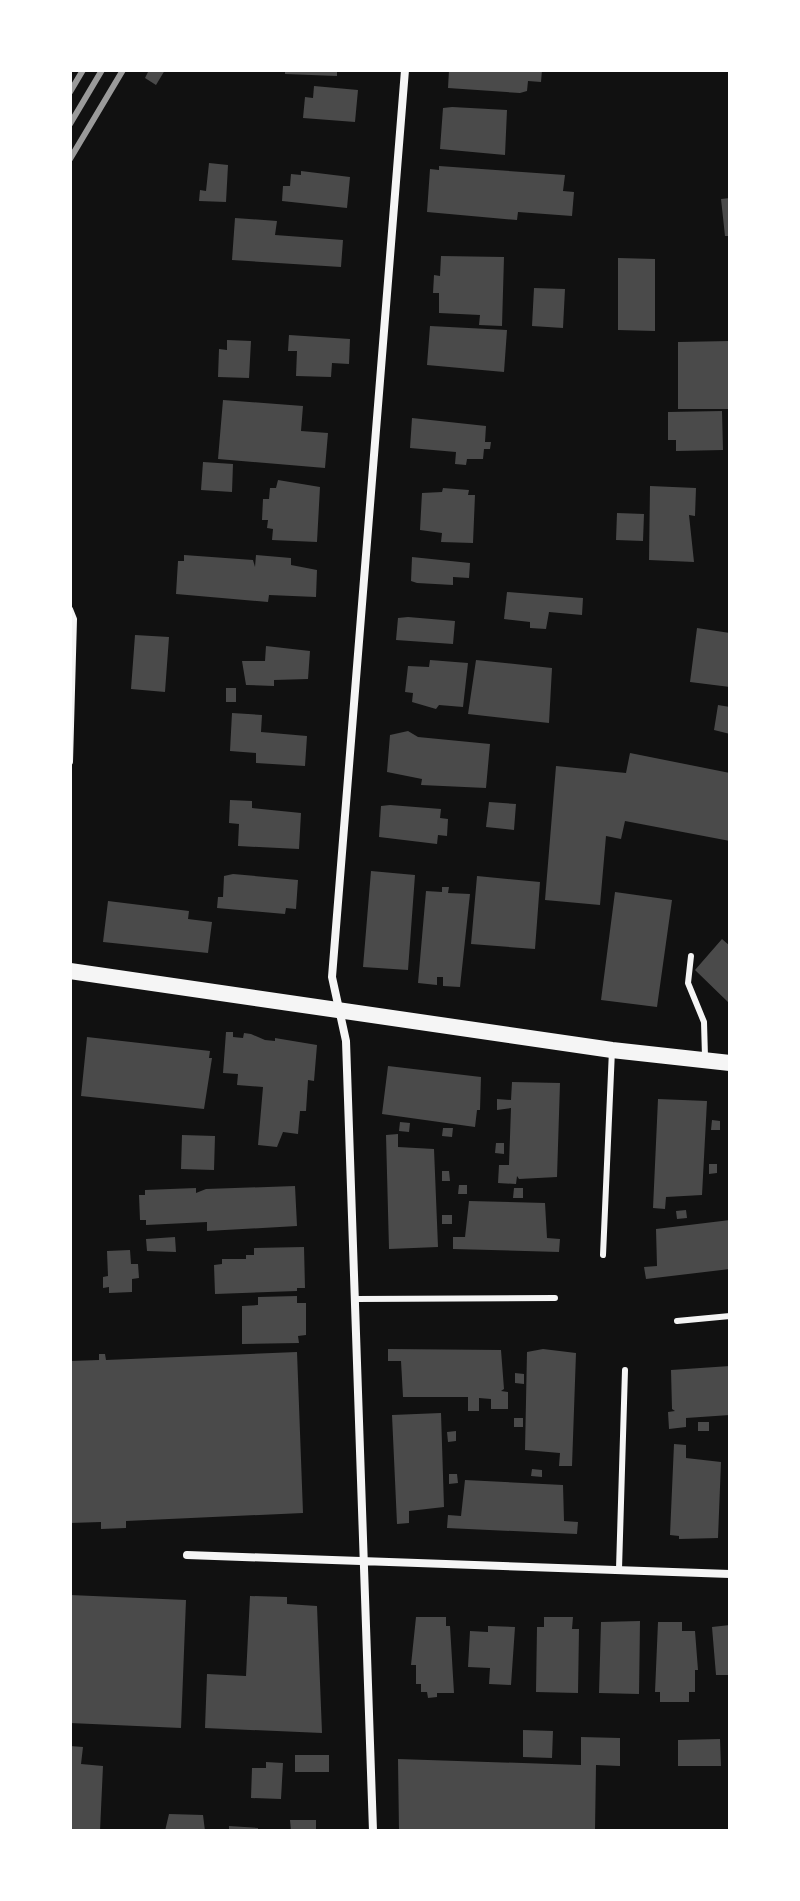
<svg xmlns="http://www.w3.org/2000/svg" width="800" height="1901" font-family="Figtree,sans-serif">
<style>
.building{fill:#4a4a4a}
.lines{fill:none;stroke-linecap:round;stroke-linejoin:round}
.service{stroke:#f5f5f5;stroke-width:6}
.minor{stroke:#f5f5f5;stroke-width:8}
.secondary{stroke:#f5f5f5;stroke-width:16}
.rail{stroke:#9a9a9a;stroke-width:6}
</style>
<rect width="100%" height="100%" fill="#111"/>
<!-- building -->
<path class="building" d="M149 70H165L156 85 145 78Z
M285 70H337V76L285 74Z
M449 70H542L541 82 528 81 527 91 520 93 448 88Z
M314 86 358 90 355 122 303 118 305 97 313 98Z
M452 107 507 110 505 155 440 149 443 108Z
M209 163 228 165 226 202 199 201 200 190 206 191Z
M439 166 565 175 563 191 574 192 572 216 518 212 517 220 427 212 430 169 439 170Z
M301 171 350 177 347 208 282 201 283 186H290L291 174 301 175Z
M730 198V236H725L721 199Z
M235 218 277 221 275 235 343 240 341 267 232 260Z
M441 256 504 257 502 326 479 325 480 315 439 313V293H433L434 275 440 276Z
M618 258 655 259V331L618 330Z
M534 288 565 289 563 328 532 326Z
M430 326 507 330 504 372 427 365Z
M289 335 350 339 349 364 332 363 331 377 296 376 297 351H288Z
M227 340 251 341 249 378 218 377 219 349 227 350Z
M730 341V409H678V342Z
M223 400 303 406 301 431 328 433 325 468 218 459Z
M722 411 723 450 676 451V440H668V412Z
M412 418 486 426 485 442H491L490 449H484L483 459H467L466 465 455 464 456 452 410 448Z
M203 462 233 464 232 492 201 490Z
M278 480 320 487 317 542 272 540 273 529 267 528 268 520H262L263 499H269L270 488H276Z
M650 486 696 488 695 516 689 515 694 562 649 560Z
M443 488 469 490 468 495H475L473 543 441 542 442 533 420 530 422 493 442 492Z
M617 513 644 514 643 541 616 540Z
M184 555 253 560 255 567 256 555 291 558V565L317 570 316 597 269 595 268 602 176 594 178 561H184Z
M412 557 470 563 469 578 453 577V585L417 583 411 581Z
M507 592 583 598 582 615 549 612 546 629 530 628V622L504 619Z
M408 617 455 621 453 644 396 640 398 618Z
M697 628 730 633V687L690 682Z
M135 635 169 637 165 692 131 689Z
M266 646 310 651 308 679 274 680V686L246 685 242 661H265Z
M430 660 468 663 463 707 439 705 436 709 412 702 413 693 405 692 408 666 429 667Z
M476 660 552 668 549 723 468 714Z
M226 688H236V702H226Z
M718 705 730 707V734L714 730Z
M232 713 262 715 261 732 307 736 305 766 256 763V753L230 751Z
M408 731 418 737 490 744 486 788 421 785 422 779 387 772 390 735Z
M630 753 730 773V841L625 821 621 839 606 836 600 905 545 900 556 766 626 773Z
M230 800 252 801V808L301 813 299 849 238 846 239 824 229 823Z
M489 802 516 804 514 830 486 827Z
M390 805 441 809 440 818 448 819 447 836 438 835 437 844 379 837 381 806Z
M371 871 415 875 408 970 363 967Z
M233 874 298 880 296 909 286 908 285 914 217 908 218 897H223L224 876Z
M477 876 540 882 535 949 471 944Z
M442 887H449L448 893 470 894 460 987 443 986V977H437V985L418 983 426 891 442 892Z
M615 892 672 900 657 1007 601 1000Z
M108 901 189 911 188 919 212 922 208 953 103 942Z
M722 939 730 946V1004L695 970Z
M226 1032H233V1037L243 1038 244 1033 251 1034 265 1040 275 1041V1038L317 1045 314 1081 308 1080 306 1111H300L298 1134 283 1132 277 1147 258 1145 263 1087 237 1085 238 1074 223 1073Z
M87 1037 210 1051 209 1058H212L204 1109 81 1096Z
M388 1066 481 1077 480 1110H477L475 1127 382 1114Z
M512 1082 560 1083 557 1177 519 1179 517 1176 516 1184 498 1183 499 1165H509L511 1108 497 1110V1099L511 1100Z
M658 1099 707 1101 702 1195 666 1197 665 1209 653 1208Z
M712 1120 720 1121V1130H711Z
M400 1122 410 1123 409 1132 399 1131Z
M443 1128H453L452 1137 442 1136Z
M398 1134V1147L434 1149 438 1247 389 1249 386 1135Z
M182 1135 215 1136 214 1170 181 1169Z
M496 1143H504V1154L495 1153Z
M709 1164H717V1173L709 1174Z
M442 1171H449L450 1181H442Z
M459 1185H467V1194H458Z
M295 1186 297 1226 207 1231V1222L146 1225V1220H140L139 1195H145V1190L196 1188V1193L206 1189Z
M514 1188H523V1198H513Z
M469 1201 545 1203 547 1238 560 1239 559 1252 453 1249V1237H465Z
M686 1210 687 1218 677 1219 676 1211Z
M442 1215H452V1224H442Z
M730 1220V1269L646 1279 644 1267 657 1266 656 1229Z
M175 1237 176 1252 147 1251 146 1239Z
M304 1247 305 1288H297V1291L215 1294 214 1265 222 1264V1259H246V1255H254V1248Z
M130 1250 131 1264H138L139 1278 132 1279V1292L109 1293V1287L103 1288V1277L108 1276 107 1251Z
M297 1296V1303H306V1335L298 1336 299 1343 242 1344V1306L258 1305V1297Z
M388 1349 501 1350 504 1389 501 1391 508 1392V1409H491V1399L479 1398V1411H468V1397H403L401 1361H388Z
M543 1349 576 1353 572 1466H559L560 1453 525 1450 527 1352Z
M297 1352 303 1513 126 1521V1528L101 1529V1522L70 1523V1361L99 1360V1354H105L106 1360Z
M730 1366V1415L686 1418V1427L669 1429 668 1412 675 1411 672 1409 671 1370Z
M515 1373 524 1374V1384L515 1383Z
M441 1413 444 1507 409 1511V1523L397 1524 392 1415Z
M514 1418H523V1427H514Z
M698 1422H709V1431H698Z
M456 1431V1441L448 1442 447 1432Z
M674 1444 686 1445V1458L721 1462 718 1538 679 1539V1536L670 1535Z
M532 1469 542 1470V1477L531 1476Z
M449 1474H457L458 1483 449 1484Z
M465 1480 563 1485 564 1521 578 1522 577 1534 447 1528 448 1515 461 1516Z
M70 1595 186 1600 181 1728 70 1723Z
M250 1596 287 1597V1604L317 1606 322 1733 205 1728 207 1674 246 1676Z
M416 1617H446V1626H450L454 1693H437V1697L428 1698 427 1692H421V1684H416V1665H411Z
M544 1617H573L572 1629H579L578 1693 536 1692 537 1627H544Z
M640 1621 639 1694 599 1693 601 1622Z
M658 1622H682V1631H695L698 1670H695V1692H689V1702H660V1692H655Z
M730 1625V1675H716L712 1627Z
M488 1626 515 1627 511 1685 489 1684 490 1668 468 1667 470 1631 488 1632Z
M523 1730 553 1731 552 1758 523 1757Z
M581 1737 620 1738V1766L596 1765 595 1831H399L398 1759 581 1765Z
M720 1739 721 1766H678V1740Z
M70 1746 83 1747 81 1764 103 1766 100 1831H70Z
M295 1755H329V1772H295Z
M266 1762 283 1763 281 1799 251 1798 252 1768H266Z
M169 1814 203 1815 205 1831H165Z
M290 1820H316V1831H291Z
M229 1826 258 1828V1831H229Z"/>
<g class="lines">
<!-- service -->
<path class="service" d="M70 609 74 619 70 762
M691 956 688 983 704 1022 705 1057
M603 1255 612 1050
M356 1299 555 1298
M677 1321 730 1316
M619 1569 625 1370"/>
<!-- minor -->
<path class="minor" d="M187 1555 730 1574
M373 1831 346 1041 332 977 405 70"/>
<!-- secondary -->
<path class="secondary" d="M70 971 612 1050 730 1063"/>
<!-- rail -->
<path class="rail" d="M70 92 83 70
M70 124 102 70
M70 159 123 70"/>
</g>
<!-- border -->
<rect width="800" height="1901" fill="none" stroke="#ffffff" stroke-width="144"/>
</svg>
